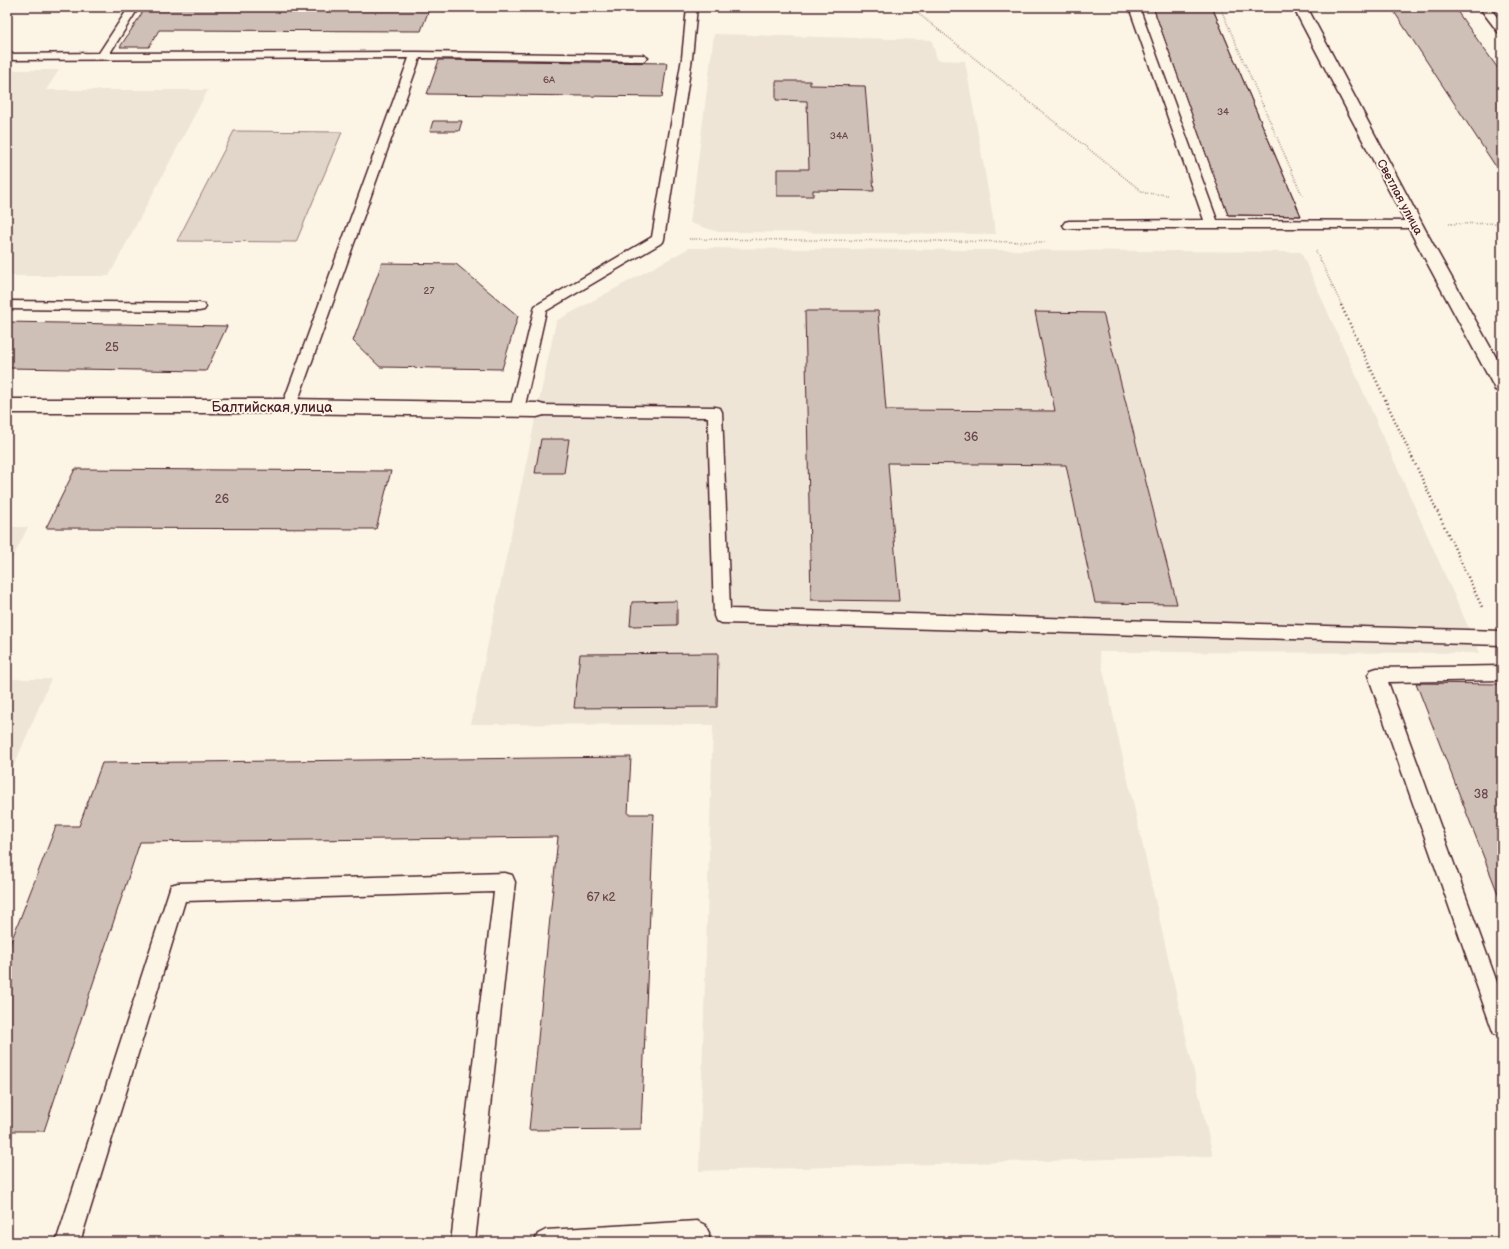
<svg xmlns="http://www.w3.org/2000/svg" width="1509" height="1249" font-family="'Balsamiq Sans',sans-serif">
<style>
.built{fill:#eee5d7}
.green{fill:#e2d5ca;stroke:#967a7a}
.building{fill:#cfc0b7;stroke:#4a1f2b}
.lines{fill:none;stroke-linecap:round;stroke-linejoin:round}
.lane-casing{stroke:#4a1f2b;stroke-width:3}
.street-casing{stroke:#4a1f2b;stroke-width:3}
.secondary-casing{stroke:#4a1f2b;stroke-width:3}
.path-far1{stroke:#4a1f2b;stroke-width:1.5;stroke-dasharray:0.5 2;stroke-linecap:butt}
.path{stroke:#4a1f2b;stroke-width:2.5;stroke-dasharray:1 3;stroke-linecap:butt}
.lane{fill:#fcf5e5;fill-rule:evenodd}
.street{fill:#fcf5e5;fill-rule:evenodd}
.secondary{fill:#fcf5e5;fill-rule:evenodd}
.labels{text-anchor:middle;stroke-width:4;stroke-linejoin:round;paint-order:stroke}
.far-number-label{font-size:10px;fill:#6b474e}
.far-street-label{font-size:12px;fill:#4a1f2b;stroke:#fcf5e5}
.number-label{font-size:12px;fill:#6b474e}
.street-label{font-size:14px;fill:#4a1f2b;stroke:#fcf5e5}
</style>
<rect width="100%" height="100%" fill="#fcf5e5"/>
<filter id="ink" filterUnits="userSpaceOnUse"><feTurbulence type="fractalNoise" baseFrequency=".025" numOctaves="2"/><feDisplacementMap in="SourceGraphic" scale="8" xChannelSelector="R" yChannelSelector="G"/><feConvolveMatrix kernelMatrix="1 2 1 2 8 2 1 2 1" color-interpolation-filters="sRGB"/></filter>
<g filter="url(#ink)">
<!-- built -->
<path class="built" d="M714 34 932 40 937 60 965 61 996 234 718 232 690 223Z
M7 70H59L46 90H208L109 276H7Z
M689 248 1301 252 1480 653 1099 652 1213 1156 699 1171 713 725 471 724 556 321Z
M7 527H28L7 569Z
M7 679H51L7 782Z"/>
<!-- green -->
<path class="green" d="M234 131 342 132 296 242 177 241Z"/>
<!-- building -->
<path class="building" d="M146 7H430L421 31 159 30 149 47H120Z
M1153 7H1212L1301 216 1228 215Z
M1153 7H1212L1301 216 1228 215Z
M1391 7H1454L1502 74V176Z
M439 60 667 63 662 97 427 94Z
M776 81H810V85L865 86 874 191 813 190V196H777V169H809L807 101 776 100Z
M433 121H462L459 131H430Z
M382 263 456 264 518 316 502 369 380 367 353 341Z
M805 311H878L886 410 1055 411 1035 312 1103 313 1177 604 1095 603 1066 465 888 463 899 601 811 600Z
M7 322 227 326 206 371 7 368Z
M541 439H569L564 473H535Z
M75 469 391 471 376 529 46 528Z
M677 601V625L630 626 632 602Z
M718 653 717 707 574 708 580 654Z
M1416 683 1502 684V904Z
M631 757 628 814H654L641 1129 529 1130 558 837 140 842 44 1131H7V952L56 826H79L102 763Z"/>
<g class="lines">
<defs>
<path id="lane" d="M129 7H139L110 53 416 52 643 55 648 58 643 61 420 58 296 406 294 410 289 411 284 410 282 406 409 58 7 60V54L99 53Z
M687 7H697L692 58 664 239 663 242 546 311 524 410 522 414 517 415 512 414 510 410 535 306 652 237 682 58Z
M1129 7H1139L1217 220 1414 221 1418 222 1420 225 1418 228H1065L1063 225 1065 222 1069 221 1204 220Z
M1479 7H1489L1502 23V33L1498 32Z
M7 301 199 303 204 304 206 307 204 310 199 311 7 309Z
M537 405 715 407 720 408 722 412 730 609 1502 631V645L722 623 716 621 714 616 708 417 537 415 532 414 530 410 532 406Z
M1502 666V680L1388 682 1502 996V1037L1494 1034 1491 1026 1368 675 1371 670 1377 668Z
M505 873 512 875 515 882 475 1242H451L494 892 185 901 80 1242H56L171 885 178 883Z
M697 1221 705 1225 709 1233V1242H534L538 1234 546 1230Z"/>
<path id="street" d="M7 399H289L537 403 544 405 546 410 544 415 537 417 289 413H7Z"/>
<path id="secondary" d="M1293 7H1307L1434 246 1502 368V391L1495 390 1493 385 1418 246Z"/>
</defs>
<!-- lane casing -->
<use href="#lane" class="lane-casing"/>
<!-- street casing -->
<use href="#street" class="street-casing"/>
<!-- secondary casing -->
<use href="#secondary" class="secondary-casing"/>
<!-- path-far1 -->
<path class="path-far1" d="M910 7 1144 193 1168 195
M1220 7 1303 197
M1449 224 1502 223
M689 239 1046 242
M1316 251 1342 306"/>
<!-- path -->
<path class="path" d="M1341 305 1482 607"/>
<!-- lane -->
<use href="#lane" class="lane"/>
<!-- street -->
<use href="#street" class="street"/>
<!-- secondary -->
<use href="#secondary" class="secondary"/>
</g>
</g>
<g class="labels">
<!-- far-number labels -->
<g class="far-number-label">
<text x="549" y="83">6А</text>
<text x="1223" y="115">34</text>
<text x="839" y="139">34А</text>
<text x="429" y="294">27</text>
</g>
<!-- far-street labels -->
<g class="far-street-label">
<text transform="translate(1400 197) rotate(62)" y="4">Светлая улица</text>
</g>
<!-- number labels -->
<g class="number-label">
<text x="112" y="351">25</text>
<text x="971" y="441">36</text>
<text x="222" y="503">26</text>
<text x="1481" y="798">38</text>
<text x="601" y="901">67 к2</text>
</g>
<!-- street labels -->
<g class="street-label">
<text x="272" y="412">Балтийская улица</text>
</g>
</g>
<!-- margin -->
<rect width="1509" height="1249" fill="none" stroke="#fcf5e5" stroke-width="24"/>
<rect x="12" y="12" width="1485" height="1225" fill="none" stroke="#4a1f2b" stroke-width="1.5" filter="url(#ink)"/>
</svg>
